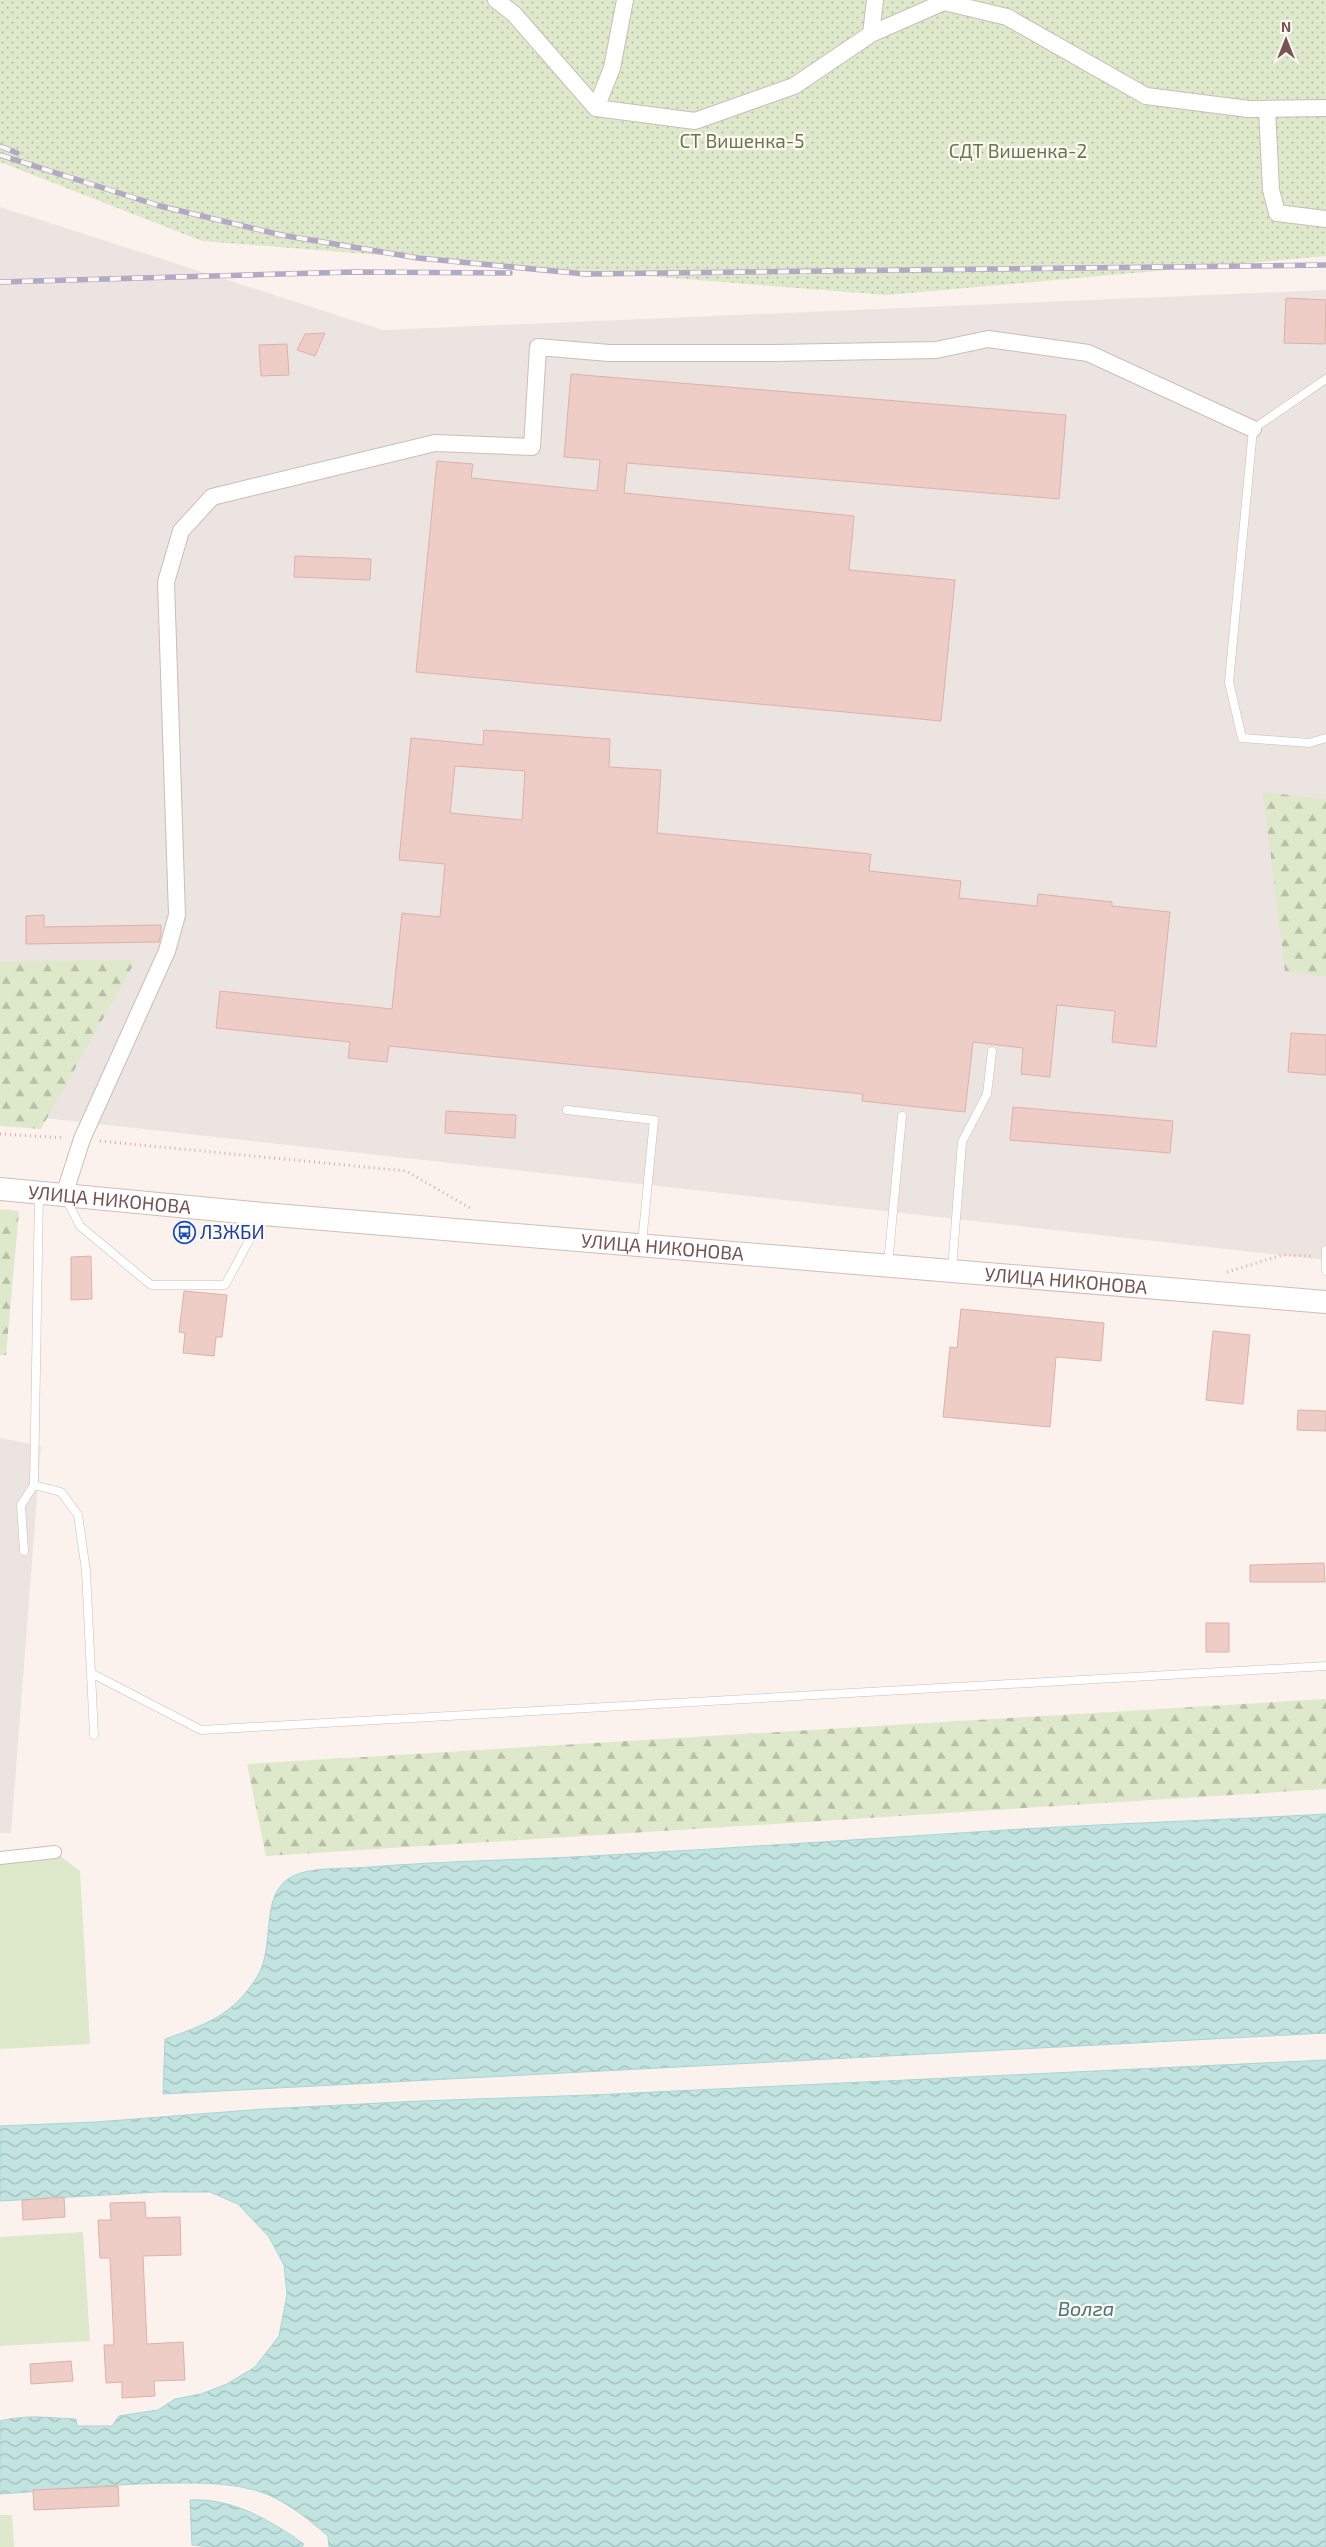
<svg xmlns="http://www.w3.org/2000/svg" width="1326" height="2547" font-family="'Exo 2',sans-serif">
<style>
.industrial{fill:#ece4e1}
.green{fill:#dee8cb}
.forest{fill:url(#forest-firs)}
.garden{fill:url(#garden-dots)}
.water{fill:url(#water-waves);stroke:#a9d5d1}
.building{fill:#eecdc7;stroke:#dfb0a8;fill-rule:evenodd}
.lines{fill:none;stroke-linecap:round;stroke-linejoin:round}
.service-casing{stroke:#cfbbb5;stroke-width:9}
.pedestrian-casing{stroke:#cfbbb5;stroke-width:14}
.minor-casing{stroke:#cfbbb5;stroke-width:18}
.secondary-casing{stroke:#d4bbb6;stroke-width:24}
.path{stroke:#d4afa9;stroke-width:3;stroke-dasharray:1 4;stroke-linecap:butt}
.service{stroke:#fff;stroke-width:8}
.pedestrian{stroke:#fff;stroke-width:12}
.minor{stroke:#fff;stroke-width:16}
.secondary{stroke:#fff;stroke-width:22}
.rail-casing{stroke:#b2aac5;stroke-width:5.5}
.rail{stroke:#fef7f3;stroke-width:4;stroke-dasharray:11;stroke-linecap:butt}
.labels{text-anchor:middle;stroke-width:4.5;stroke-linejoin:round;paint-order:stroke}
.park-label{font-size:19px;fill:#63794a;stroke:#fef7f3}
.street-label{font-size:19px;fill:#755551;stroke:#fef7f3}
.transit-label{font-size:19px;fill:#164399;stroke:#fef7f3;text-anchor:start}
.water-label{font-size:20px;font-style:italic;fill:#457874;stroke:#fef7f3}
</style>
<defs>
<pattern id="forest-firs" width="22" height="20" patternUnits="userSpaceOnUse" patternTransform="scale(1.25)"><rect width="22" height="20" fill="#dee8cb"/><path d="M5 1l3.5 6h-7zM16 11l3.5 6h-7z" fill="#b9bfa7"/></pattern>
<pattern id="garden-dots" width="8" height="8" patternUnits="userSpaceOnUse" patternTransform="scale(1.25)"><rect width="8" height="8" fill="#dee8cb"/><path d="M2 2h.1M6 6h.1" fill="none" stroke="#b9bfa7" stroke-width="1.8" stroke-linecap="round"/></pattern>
<pattern id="water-waves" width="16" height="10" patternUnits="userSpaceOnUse" patternTransform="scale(1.25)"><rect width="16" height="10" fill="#c2e4e1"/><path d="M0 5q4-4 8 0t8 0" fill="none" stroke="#a2bcb9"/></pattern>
</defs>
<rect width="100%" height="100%" fill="#fbf2ed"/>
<!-- industrial -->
<path class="industrial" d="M0 207 383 330 1326 290V1260L0 1113Z
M0 1438 41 1446 11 1833H0Z"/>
<!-- green -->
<path class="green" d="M55 1852 80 1871 90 2044 0 2049V1855Z
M83 2232 90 2341 0 2346V2237Z
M0 2515H12L14 2547H0Z"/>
<!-- forest -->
<path class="forest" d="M1263 792 1326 799V977L1285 971Z
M136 960 41 1129 0 1126V961Z
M0 1209 19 1211 6 1355H0Z
M1326 1699V1789L266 1856 247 1764Z"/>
<!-- garden -->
<path class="garden" d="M0 0H1326V256L887 295 202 241 0 162Z"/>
<!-- water -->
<path class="water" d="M1326 1814V2033L163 2094 165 2039C207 2024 232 2016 257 1977 278 1944 255 1886 301 1873 321 1867 348 1869 370 1867 444 1861 518 1860 592 1856 735 1848 879 1838 1022 1829 1123 1823 1225 1820 1326 1814Z
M1326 2060V2547H329L328 2536C306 2517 279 2495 250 2489 227 2483 202 2483 178 2483 118 2483 60 2490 0 2494V2421C27 2414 49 2418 76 2419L77 2426H112L119 2416 158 2410 175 2399 201 2394 227 2384 255 2367 279 2336 287 2295 284 2265 269 2237 238 2204 210 2192H159L0 2201V2126L96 2122 264 2109 420 2101 591 2095Z
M190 2500C233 2498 270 2520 304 2544L302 2547H211L192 2545Z"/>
<!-- building -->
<path class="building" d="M1286 298 1326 300 1325 344 1284 343Z
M325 333 315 356 297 350 305 334Z
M287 344 289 375 261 376 259 345Z
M571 374 1066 415 1059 499 627 463 624 493 854 516 849 570 955 580 941 721 416 672 437 461 473 464 471 478 597 491 600 460 564 457Z
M295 556 371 559 370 580 294 577Z
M484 730 610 739 609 767 661 770 657 833 871 854 869 871 961 881 959 898 1037 906 1038 894 1112 902V906L1170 912 1156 1047 1112 1042 1115 1011 1057 1005 1050 1077 1021 1074 1023 1048 973 1042 965 1112 862 1101 863 1094 389 1046 387 1062 348 1058 350 1042 216 1028 220 991 392 1009 402 913 440 917 445 864 399 860 411 738 483 745ZM455 766 525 771 522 820 450 813Z
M44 915V927L161 925V934L159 942 26 944V916Z
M1291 1033 1326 1035V1075L1288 1072Z
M1013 1107 1173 1121 1170 1153 1010 1140Z
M446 1111 516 1115 515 1138 445 1133Z
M91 1256 92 1299 71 1300V1257Z
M184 1291 227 1295 222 1337H216L214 1356 183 1353 185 1333 179 1332Z
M961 1309 1104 1323 1101 1361 1056 1357 1050 1427 943 1417 950 1347 957 1348Z
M1213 1331 1250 1335 1243 1404 1206 1400Z
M1298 1410 1326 1411V1431L1297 1430Z
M1324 1563 1325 1582H1250V1565Z
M1206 1623H1229V1652H1206Z
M64 2197 65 2217 23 2220 22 2200Z
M145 2202 146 2218 180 2217 181 2255 143 2256 147 2344 183 2342 185 2380 154 2381 155 2396 122 2398V2382L106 2383 104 2345H114L110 2258H100L98 2220H111L110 2203Z
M71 2361 73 2381 31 2384 30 2364Z
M118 2486 119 2506 34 2510 33 2490Z"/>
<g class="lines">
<defs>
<path id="service" d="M1326 379 1253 429 1229 682 1242 738 1309 743 1326 738
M567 1110 654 1120 642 1243
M66 1199 80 1226 151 1285H225L262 1217
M1326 1250V1271
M888 1264 902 1116
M952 1269 962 1142 987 1094 992 1051
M34 1485 61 1492 78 1515 86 1571 94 1735
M24 1551 21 1505 34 1485 39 1194
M91 1673 201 1730 1326 1666"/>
<path id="pedestrian" d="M0 1858 55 1852"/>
<path id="minor" d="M496 0 514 14 596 108 695 121 794 86 871 34 944 2 1007 17 1146 96 1249 109 1326 108
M871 34 875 0
M596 108 612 68 625 0
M1267 109 1271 190 1277 213 1326 219
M64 1195 82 1139 167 951 177 915 166 582 181 531 212 497 435 443 532 447 538 347 609 353H775L936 350 988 339 1088 353 1253 429"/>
<g id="secondary">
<path id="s1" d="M0 1189 263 1214 1326 1302"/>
</g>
</defs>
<!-- service casing -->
<use href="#service" class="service-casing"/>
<!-- pedestrian casing -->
<use href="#pedestrian" class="pedestrian-casing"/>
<!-- minor casing -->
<use href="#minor" class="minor-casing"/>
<!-- secondary casing -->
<use href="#secondary" class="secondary-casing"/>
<!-- path -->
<path class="path" d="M0 1134 64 1138
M100 1141 406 1171 472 1209
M1227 1272 1282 1255 1313 1256"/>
<!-- service -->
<use href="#service" class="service"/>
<!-- pedestrian -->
<use href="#pedestrian" class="pedestrian"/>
<!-- minor -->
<use href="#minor" class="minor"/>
<!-- secondary -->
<use href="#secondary" class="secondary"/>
<defs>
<path id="rail" d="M0 146 17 153
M0 155 160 206 281 235 418 258 585 274 1326 265
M0 282 354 272 510 273"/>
</defs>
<!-- rail casing -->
<use href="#rail" class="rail-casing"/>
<!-- rail -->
<use href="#rail" class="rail"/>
</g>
<!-- icons -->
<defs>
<symbol id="bus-ring" viewBox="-11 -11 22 22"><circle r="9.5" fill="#fef7f3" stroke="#1a4fb4" stroke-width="1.5"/><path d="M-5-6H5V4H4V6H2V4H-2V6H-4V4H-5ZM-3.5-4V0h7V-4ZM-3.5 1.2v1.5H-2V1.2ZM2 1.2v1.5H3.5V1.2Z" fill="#1a4fb4"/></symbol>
</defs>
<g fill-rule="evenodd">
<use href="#bus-ring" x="172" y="1220" width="25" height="25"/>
</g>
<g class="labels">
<!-- park labels -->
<g class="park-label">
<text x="742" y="148">СТ Вишенка-5</text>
<text x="1018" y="158">СДТ Вишенка-2</text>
</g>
<!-- street labels -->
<g class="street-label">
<text dy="7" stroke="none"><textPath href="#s1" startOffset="110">УЛИЦА НИКОНОВА</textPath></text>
<text dy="7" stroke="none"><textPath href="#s1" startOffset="665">УЛИЦА НИКОНОВА</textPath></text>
<text dy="7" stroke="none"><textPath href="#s1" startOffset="1070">УЛИЦА НИКОНОВА</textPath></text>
</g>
<!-- transit labels -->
<g class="transit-label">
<text x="200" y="1239">ЛЗЖБИ</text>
</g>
<!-- water labels -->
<g class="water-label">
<text x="1086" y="2316">Волга</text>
</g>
</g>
<!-- north arrow -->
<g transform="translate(1286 40)" stroke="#fef7f3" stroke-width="4" paint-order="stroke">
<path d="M0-4L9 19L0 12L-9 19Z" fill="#755551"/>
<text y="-8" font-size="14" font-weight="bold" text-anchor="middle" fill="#755551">N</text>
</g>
</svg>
